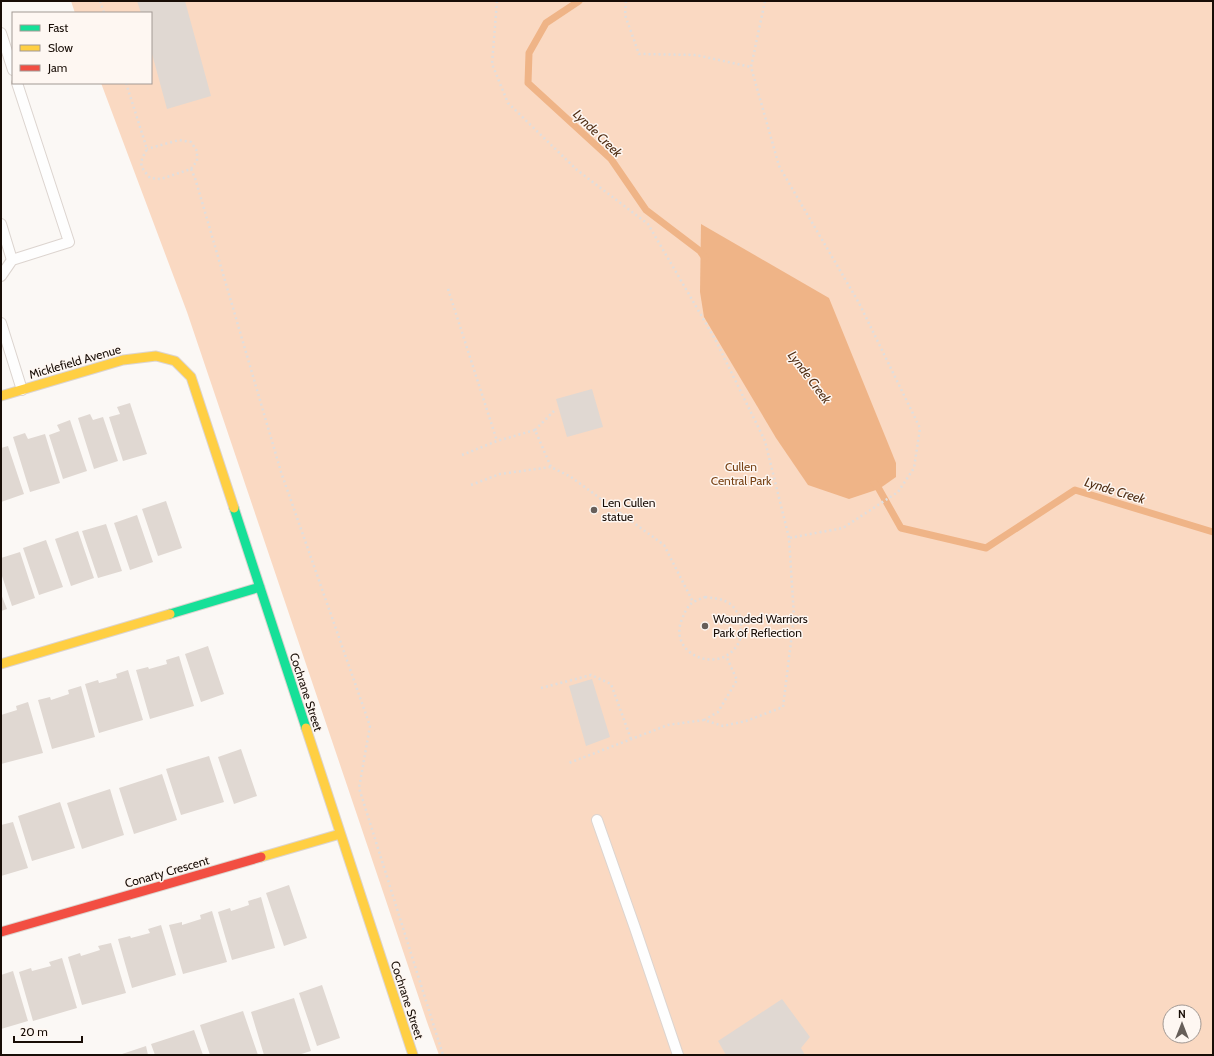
<svg xmlns="http://www.w3.org/2000/svg" width="1214" height="1056" font-family="Cabin,sans-serif">
<style>
.green{fill:#fad9c2;fill-rule:evenodd}
.water{fill:#efb487}
.lines{fill:none;stroke-linecap:round;stroke-linejoin:round}
.stream{stroke:#efb487;stroke-width:7}
.building{fill:#e0d8d2}
.lane-casing{stroke:#dcd4cf;stroke-width:12}
.fast-casing{stroke:#dcd4cf;stroke-width:11}
.slow-casing{stroke:#dcd4cf;stroke-width:11}
.jam-casing{stroke:#dcd4cf;stroke-width:11}
.path{stroke:#e0dedd;stroke-width:2.5;stroke-dasharray:2 3;stroke-linecap:butt}
.lane{stroke:#fefefe;stroke-width:10}
.fast{stroke:#16e098;stroke-width:9}
.slow{stroke:#ffcf43;stroke-width:9}
.jam{stroke:#f24e42;stroke-width:9}
.poi-dot{fill:#675f5a;stroke:#fef7f2;stroke-width:1.5}
.labels{text-anchor:middle;stroke-width:3;stroke-linejoin:round;paint-order:stroke}
.street-label{font-size:12px;fill:#180d06;stroke:#fef7f2}
.park-label{font-size:12px;fill:#784214;stroke:#fef7f2}
.poi-label{font-size:12px;fill:#180d06;stroke:#fef7f2;text-anchor:start}
.water-label{font-size:13px;font-style:italic;fill:#523016;stroke:#fef7f2}
</style>
<rect width="100%" height="100%" fill="#fbf8f5"/>
<!-- green -->
<path class="green" d="M71 1H1213V1055H439L427 1022 187 312 101 83H151V13H75ZM1170 1012H1194V1036H1170Z"/>
<!-- water -->
<path class="water" d="M701 224 829 298 896 463V477L879 489 849 499 808 485 776 438 704 317 700 292Z"/>
<g class="lines">
<!-- stream -->
<path class="stream" d="M579 1 546 23 529 53 528 83 611 159 646 210 700 251 705 258
M874 482 879 489 901 528 986 548 1075 490 1213 532"/>
</g>
<!-- building -->
<path class="building" d="M137 1H185L211 96 167 109 151 50V13H141Z
M592 389 603 427 567 437 556 399Z
M130 403 147 454 123 461 109 417 120 414 117 407Z
M90 414 93 420 103 417 118 461 94 469 78 418Z
M70 420 87 471 63 479 49 435 60 431 57 425Z
M25 433 28 439 45 434 60 483 30 492 13 437Z
M8 446 24 494 1 502V448Z
M166 501 182 548 158 556 142 509Z
M137 515 153 562 130 570 114 523Z
M106 524 122 571 98 578 82 531Z
M78 531 94 578 71 586 55 539Z
M46 540 63 587 39 595 23 548Z
M20 552 35 598 12 606 1 573V558Z
M1 594 7 609 1 611Z
M208 646 224 694 201 702 185 654Z
M179 656 194 706 150 719 136 670 148 667 149 669 167 664 166 660Z
M128 670 143 720 99 733 85 684 98 680 99 683 117 678 116 674Z
M592 679 610 737 586 746 569 686Z
M81 686 95 737 52 749 38 700 50 697 51 700 69 694 68 690Z
M28 702 43 753 1 764V715L17 710 16 706Z
M241 749 257 796 234 804 218 757Z
M209 756 224 802 181 815 166 769Z
M162 774 177 820 134 834 119 788Z
M110 789 124 835 82 849 67 803Z
M60 802 75 848 32 861 18 816Z
M13 822 28 868 1 876V825Z
M289 885 307 938 284 946 266 893Z
M261 897 275 948 232 960 218 912 230 908 231 911 249 905 248 901Z
M212 911 227 962 183 974 169 925 182 922V925L201 919 200 915Z
M161 925 176 975 132 988 118 939 130 936 131 938 150 933 148 929Z
M111 943 126 993 82 1005 68 957 80 953 81 956 100 950 98 946Z
M62 958 77 1008 33 1021 19 972 31 968 32 971 51 966 49 962Z
M13 971 28 1021 1 1029V979H2L1 975Z
M322 985 340 1038 317 1046 299 993Z
M294 998 311 1051 298 1055H264L251 1012Z
M782 999 810 1037 801 1048 805 1055H726L718 1041Z
M243 1011 258 1055H210L200 1025Z
M194 1030 203 1055H155L151 1044Z
M146 1046 148 1055H119Z"/>
<g class="lines">
<defs>
<path id="lane" d="M1 33 13 70
M1 224 12 260
M1 276 12 260 69 242 17 83
M1 323 22 390
M597 820 635 928 678 1055"/>
<path id="fast" d="M234 508 306 728
M170 614 260 587"/>
<path id="slow" d="M1 396 123 360 156 356 175 361 191 377 234 508
M1 664 170 614
M306 728 413 1055
M261 857 340 834"/>
<path id="jam" d="M1 932 261 857"/>
</defs>
<!-- lane casing -->
<use href="#lane" class="lane-casing"/>
<!-- fast casing -->
<use href="#fast" class="fast-casing"/>
<!-- slow casing -->
<use href="#slow" class="slow-casing"/>
<!-- jam casing -->
<use href="#jam" class="jam-casing"/>
<!-- path -->
<path class="path" d="M100 1 104 13
M497 1 492 64 508 103 577 170 648 224 715 339 765 441 789 538 794 617 783 707 746 721 723 726 704 720 668 725 569 763
M626 1 625 15 639 54 696 55 751 67
M765 1 751 67 779 166 859 303 920 428 914 468 898 492 843 528 789 538
M126 83 147 149C139 164 139 165 150 178L161 179 191 169 197 161V151L191 142 179 140 147 149
M191 169 195 178 281 472 370 726 359 788 443 1055
M448 289 497 441
M535 430 554 411
M462 455 497 441 535 430 551 467
M471 485 500 474 551 467 571 477 664 545 693 602
M705 597C720 599 729 599 737 612 738 613 740 616 741 617 741 619 741 623 741 626 741 631 741 639 738 644 719 676 667 654 682 619 688 604 690 603 705 597Z
M541 688 591 675 611 684 631 739
M704 720 718 712 737 680 726 656"/>
<!-- lane -->
<use href="#lane" class="lane"/>
<!-- fast -->
<use href="#fast" class="fast"/>
<!-- slow -->
<use href="#slow" class="slow"/>
<!-- jam -->
<use href="#jam" class="jam"/>
</g>
<!-- markers -->
<g class="poi-dot">
<circle cx="594" cy="510" r="4"/>
<circle cx="705" cy="626" r="4"/>
</g>
<g class="labels">
<!-- street labels -->
<g class="street-label">
<text transform="translate(75 362) rotate(-16)" y="4">Micklefield Avenue</text>
<text transform="translate(306 692) rotate(72)" y="4">Cochrane Street</text>
<text transform="translate(167 872) rotate(-16)" y="4">Conarty Crescent</text>
<text transform="translate(407 1000) rotate(72)" y="4">Cochrane Street</text>
</g>
<!-- park labels -->
<g class="park-label">
<text x="741" y="471">Cullen<tspan x="741" dy="14">Central Park</tspan></text>
</g>
<!-- poi labels -->
<g class="poi-label">
<text x="602" y="507">Len Cullen<tspan x="602" dy="14">statue</tspan></text>
<text x="713" y="623">Wounded Warriors<tspan x="713" dy="14">Park of Reflection</tspan></text>
</g>
<!-- water labels -->
<g class="water-label">
<text transform="translate(598 133) rotate(44)" y="5">Lynde Creek</text>
<text transform="translate(810 377) rotate(53)" y="5">Lynde Creek</text>
<text transform="translate(1115 490) rotate(17)" y="5">Lynde Creek</text>
</g>
</g>
<!-- border -->
<rect width="1214" height="1056" fill="none" stroke="#180d06" stroke-width="4"/>
<!-- legend -->
<rect x="12" y="12" width="140" height="72" fill="#fef7f2" stroke="#a29994"/>
<rect x="20" y="25" width="20" height="6" fill="#16e098" stroke="#a29994"/>
<text x="48" y="32" font-size="12" fill="#180d06">Fast</text>
<rect x="20" y="45" width="20" height="6" fill="#ffcf43" stroke="#a29994"/>
<text x="48" y="52" font-size="12" fill="#180d06">Slow</text>
<rect x="20" y="65" width="20" height="6" fill="#f24e42" stroke="#a29994"/>
<text x="48" y="72" font-size="12" fill="#180d06">Jam</text>
<!-- north arrow -->
<g transform="translate(1182 1024)"><circle r="19" fill="#fef7f2" stroke="#a29994"/>
<path d="M0-3L7 15L0 10L-7 15Z" fill="#675f5a"/>
<text y="-6" font-size="11" font-weight="bold" text-anchor="middle" fill="#180d06">N</text>
</g>
<!-- scale -->
<path d="M14 1036v6h68v-6" fill="none" stroke="#180d06" stroke-width="2"/>
<text x="20" y="1036" font-size="12" fill="#180d06" stroke="#fef7f2" stroke-width="3" paint-order="stroke">20 m</text>
</svg>
